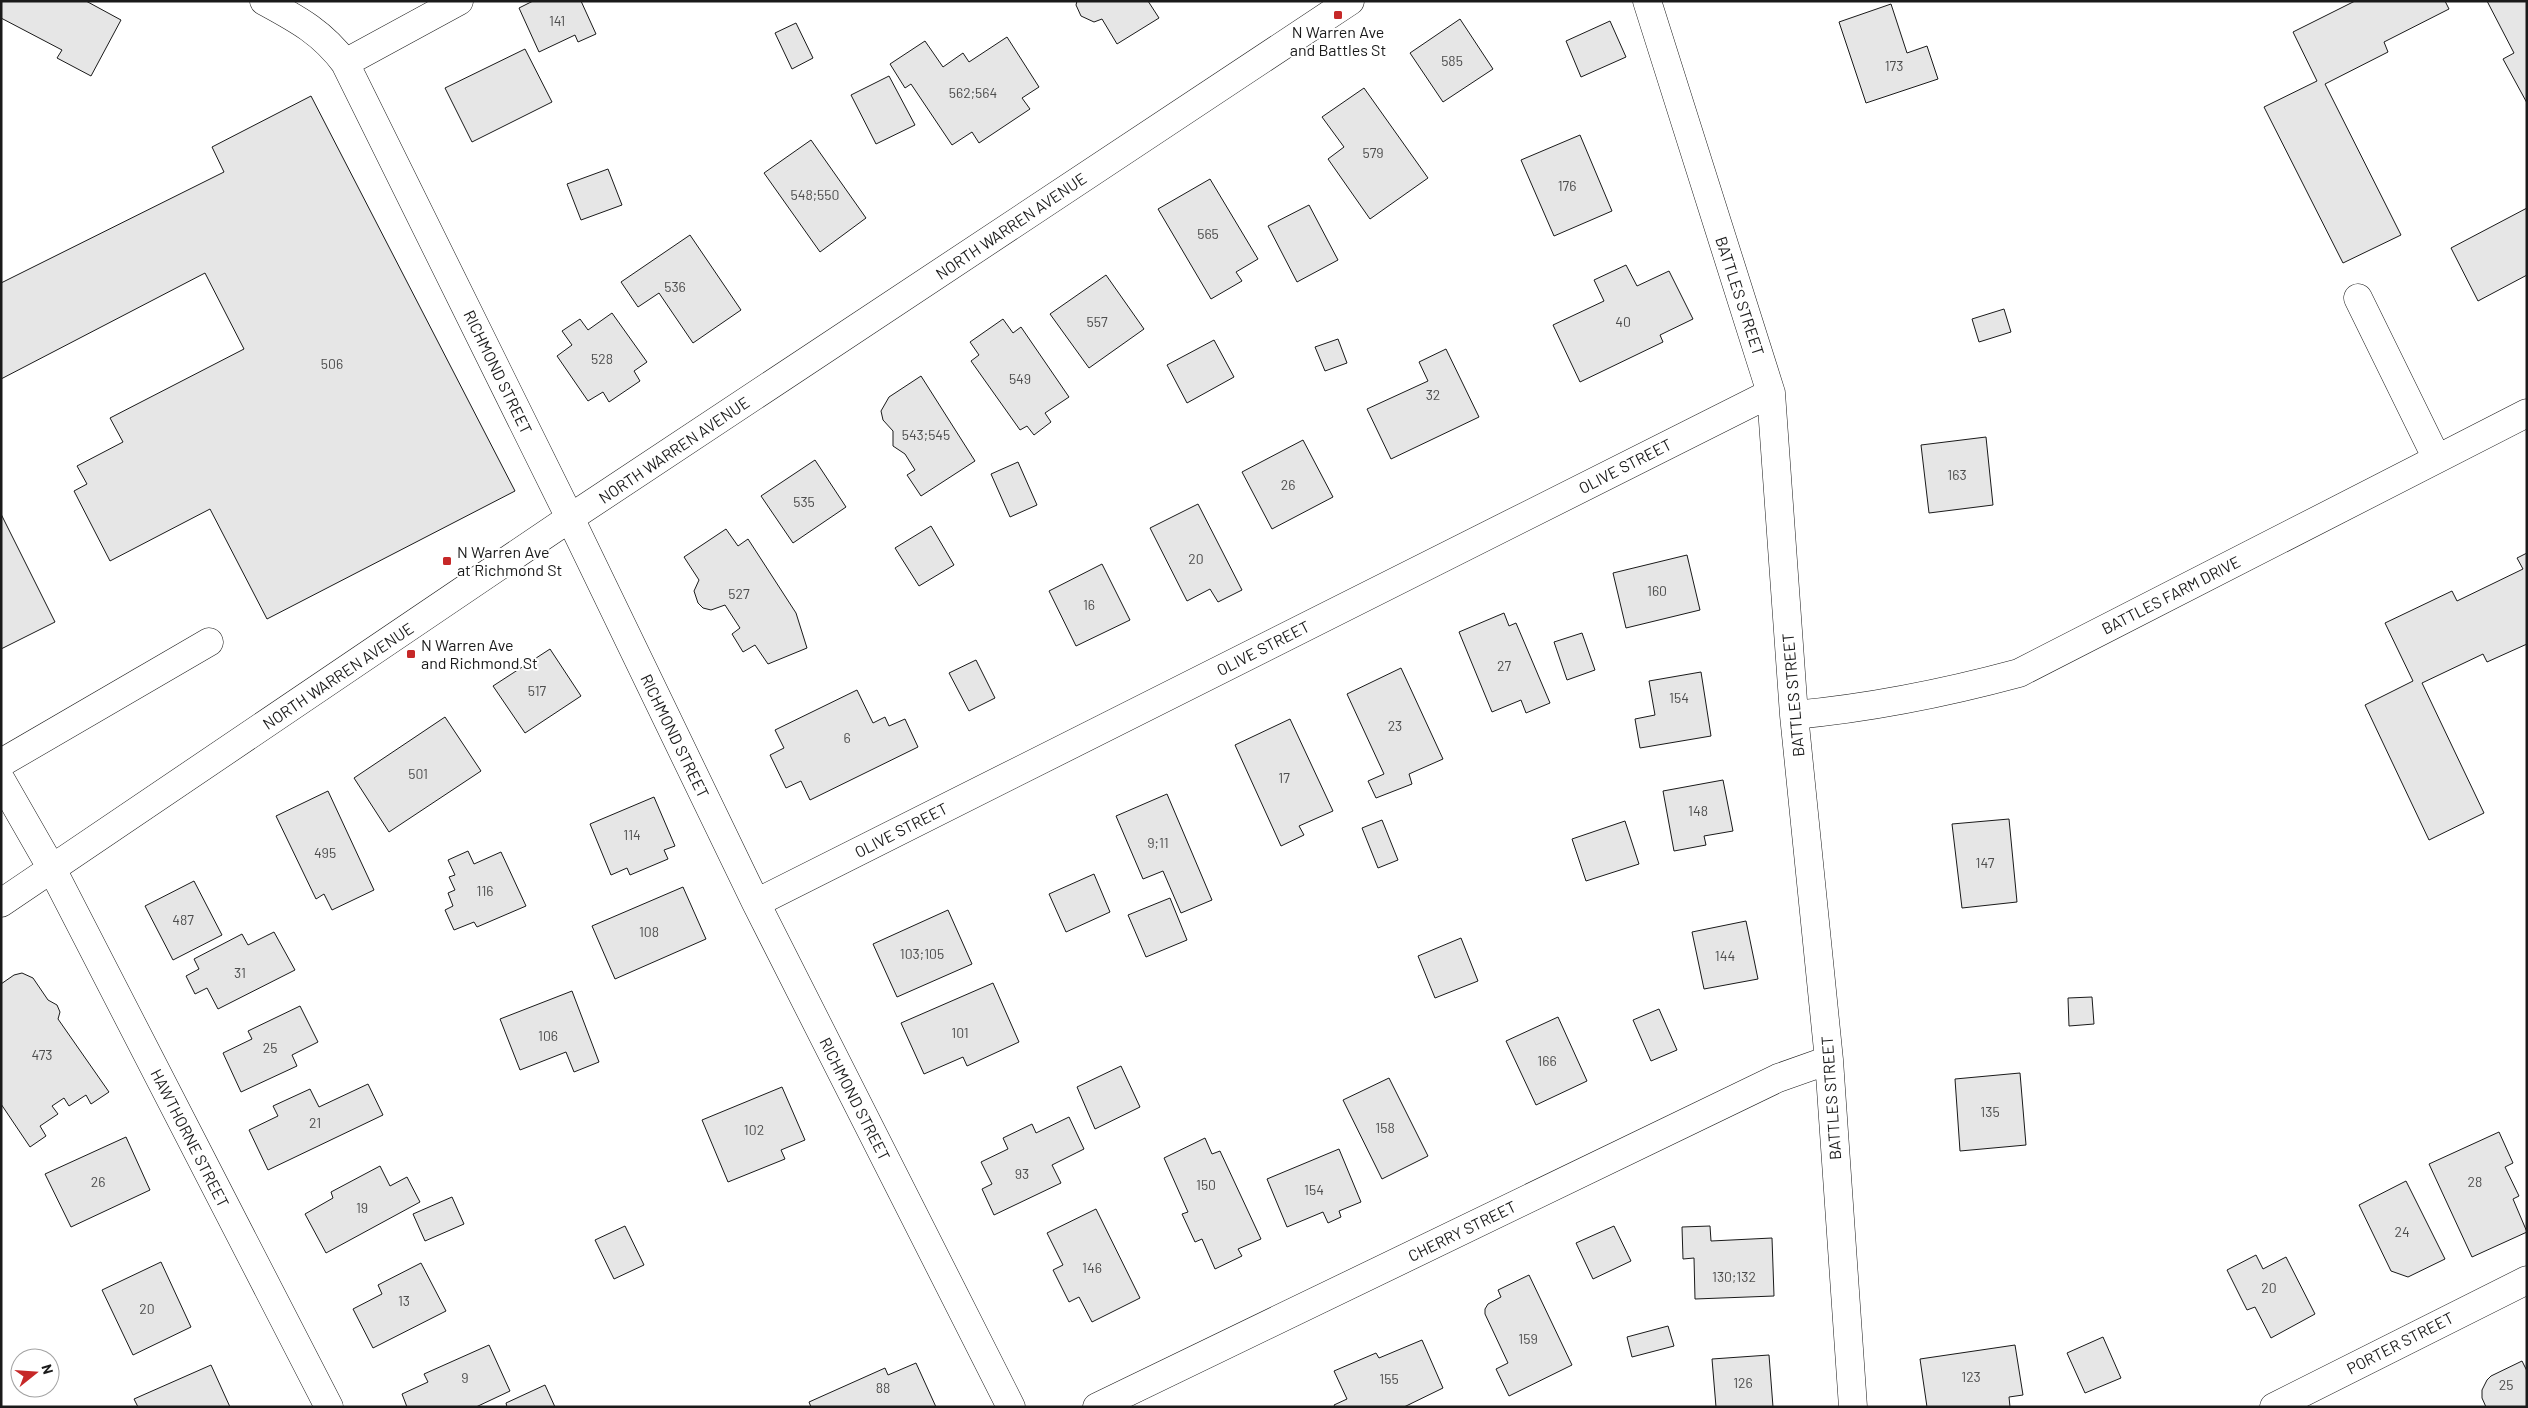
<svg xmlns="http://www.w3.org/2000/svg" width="2528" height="1408" font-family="Barlow,sans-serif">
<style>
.building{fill:#e6e6e6;stroke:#1a1a1a}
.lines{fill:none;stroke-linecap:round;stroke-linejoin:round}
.minor-casing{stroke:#1a1a1a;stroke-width:29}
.minor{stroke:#fff;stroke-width:28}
.poi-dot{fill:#c62828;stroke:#fff;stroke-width:2}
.labels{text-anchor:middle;stroke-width:4;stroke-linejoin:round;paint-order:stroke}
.number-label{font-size:14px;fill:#4d4d4d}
.poi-label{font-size:16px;fill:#1a1a1a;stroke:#fff;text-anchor:start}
.street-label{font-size:16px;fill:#1a1a1a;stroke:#fff}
</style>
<rect width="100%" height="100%" fill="#fff"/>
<!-- building -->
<path class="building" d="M1 1H86L121 20 91 76 57 58 62 50 1 18Z
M533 1H581L596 34 578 42 575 35 539 52 519 8Z
M1077 1H1148L1159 18 1117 44 1102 19 1094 22 1081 16 1076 5Z
M2355 1H2445L2449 9 2384 42 2388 52 2325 84 2401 235 2343 263 2264 107 2317 81 2293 32Z
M2487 1H2527V103L2503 59 2514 53Z
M1891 4 1907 53 1927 46 1938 79 1866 103 1839 22Z
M1460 19 1493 69 1443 102 1410 53Z
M1610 21 1626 57 1581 77 1566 41Z
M796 23 813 58 792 69 775 33Z
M1007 37 1039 87 1022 98 1030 109 979 143 972 132 952 145 911 84 905 88 890 64 925 41 943 67 963 53 969 62Z
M525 49 552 102 472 142 445 88Z
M889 76 915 125 876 144 851 95Z
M1364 88 1428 178 1370 219 1328 159 1344 147 1322 117Z
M311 96 515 491 267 619 210 509 110 561 74 491 87 484 77 466 123 442 110 418 244 349 205 273 1 379V283L224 172 212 147Z
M1580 135 1612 211 1554 236 1521 160Z
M811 140 866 218 820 252 764 173Z
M608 169 622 205 581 220 567 184Z
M1210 179 1258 259 1236 272 1242 281 1211 299 1158 209Z
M1309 205 1338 260 1297 282 1268 226Z
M2527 208V275L2478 301 2451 248Z
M690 235 741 310 693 343 659 293 638 307 621 282Z
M1626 265 1637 286 1669 271 1693 319 1660 335 1663 342 1580 382 1553 325 1604 301 1594 280Z
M1106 275 1144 329 1089 368 1050 314Z
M2004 309 2011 332 1979 342 1972 319Z
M612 313 647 362 634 371 640 381 609 402 603 392 588 401 557 356 572 345 562 331 580 319 588 330Z
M1003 319 1013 333 1021 327 1069 397 1045 413 1051 422 1034 435 1027 426 1020 430 971 361 979 355 970 342Z
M1338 339 1347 363 1325 371 1315 347Z
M1214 340 1234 377 1187 403 1167 365Z
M1446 349 1479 417 1391 459 1367 409 1428 381 1419 362Z
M921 376 975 461 921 496 907 475 915 470 905 454 893 446V431L883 420 881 411 889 397Z
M1986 437 1993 505 1929 513 1921 445Z
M1303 440 1333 497 1272 529 1242 472Z
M815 460 846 507 793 543 761 496Z
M1018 462 1037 505 1010 517 991 474Z
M1198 504 1242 590 1218 602 1210 589 1187 601 1150 528Z
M1 514 55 622 1 649Z
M931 526 954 565 919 586 895 548Z
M726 529 738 546 748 539 796 613 807 648 768 664 755 645 743 652 732 634 740 628 725 605 711 610 703 608 698 603 694 591 699 580 684 557Z
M2527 553V644L2487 662 2483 654 2422 683 2484 813 2429 840 2365 705 2413 681 2385 623 2452 591 2457 601 2523 569 2517 558Z
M1687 555 1700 610 1626 628 1613 573Z
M1102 564 1130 620 1076 646 1049 591Z
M1504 613 1509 626 1516 623 1550 703 1526 713 1521 700 1492 712 1459 632Z
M1582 633 1595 670 1567 680 1554 642Z
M550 649 581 696 525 733 493 686Z
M976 660 995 698 969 711 949 673Z
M1401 668 1443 759 1409 774 1412 784 1376 798 1368 781 1384 774 1347 694Z
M1701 672 1711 736 1640 748 1635 719 1655 715 1649 681Z
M857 690 873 723 885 717 889 726 905 719 918 747 810 800 801 781 786 788 770 755 784 748 775 730Z
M445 717 481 771 389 832 354 778Z
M1290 719 1333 811 1299 826 1304 835 1281 846 1235 745Z
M1723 780 1733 831 1704 836 1706 845 1674 851 1663 791Z
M328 791 374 890 332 910 324 894 316 899 276 816Z
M1167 794 1212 900 1181 913 1163 871 1143 879 1116 816Z
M654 797 675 846 664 850 668 859 630 875 627 868 611 875 590 824Z
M2009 819 2017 902 1962 908 1952 824Z
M1382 820 1398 860 1378 868 1362 828Z
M1625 821 1639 864 1586 881 1572 839Z
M468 851 474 864 501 852 526 906 477 927 474 922 454 930 445 910 453 906 448 893 455 890 449 877 455 875 448 860Z
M1094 874 1110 912 1066 932 1049 894Z
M194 881 222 935 173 960 145 906Z
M683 887 706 939 615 979 592 926Z
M1170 898 1187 940 1146 957 1128 915Z
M948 910 972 964 897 997 873 944Z
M1746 921 1758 979 1704 989 1692 932Z
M274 932 295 970 218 1009 207 988 195 994 186 976 199 969 194 959 242 934 248 945Z
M1461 938 1478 981 1435 998 1418 956Z
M22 973 33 978 48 1000 57 1005 60 1012 58 1019 109 1092 91 1104 86 1095 69 1106 64 1098 52 1106 58 1114 40 1126 46 1136 30 1147 1 1104V984L14 975Z
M993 983 1019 1042 967 1066 963 1057 924 1074 901 1023Z
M572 991 599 1062 574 1072 566 1052 520 1070 500 1019Z
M2092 997 2094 1024 2069 1026 2068 998Z
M300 1006 318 1042 292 1055 297 1066 241 1092 223 1053 252 1039 248 1031Z
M1659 1009 1677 1050 1651 1061 1633 1020Z
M1558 1017 1587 1081 1536 1105 1506 1041Z
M1121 1066 1140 1107 1095 1129 1077 1087Z
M2020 1073 2026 1145 1960 1151 1955 1079Z
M1389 1078 1428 1156 1382 1179 1343 1100Z
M368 1084 383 1115 268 1170 249 1130 278 1116 273 1106 310 1089 319 1107Z
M782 1087 805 1140 781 1150 785 1159 728 1182 702 1120Z
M1069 1117 1084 1149 1052 1165 1061 1183 994 1215 982 1189 992 1184 981 1162 1008 1149 1003 1138 1032 1124 1036 1133Z
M2499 1132 2513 1163 2505 1167 2519 1196 2513 1199 2527 1232 2472 1257 2429 1164Z
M126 1137 150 1190 71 1227 45 1174Z
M1205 1138 1212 1154 1220 1151 1261 1239 1238 1249 1242 1256 1215 1269 1202 1239 1195 1242 1182 1214 1188 1212 1164 1158Z
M1339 1149 1361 1202 1339 1211 1341 1217 1328 1223 1323 1212 1287 1227 1267 1179Z
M380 1166 390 1186 407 1177 420 1202 326 1253 305 1214 333 1198 331 1192Z
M2406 1181 2445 1259 2408 1277 2391 1271 2359 1205Z
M452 1197 464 1224 425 1241 413 1214Z
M1096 1209 1140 1298 1092 1322 1079 1297 1069 1302 1053 1270 1063 1265 1047 1233Z
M625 1226 644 1265 614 1279 595 1240Z
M1614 1226 1631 1261 1593 1279 1576 1243Z
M1710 1226 1711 1241 1772 1238 1774 1296 1695 1299 1694 1258 1683 1259 1682 1227Z
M2256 1255 2263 1269 2286 1257 2315 1314 2271 1338 2255 1307 2247 1310 2227 1270Z
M161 1262 191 1327 133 1355 102 1290Z
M421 1263 446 1311 373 1348 353 1309 382 1294 378 1285Z
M1529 1275 1572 1365 1509 1396 1496 1369 1508 1363 1485 1314V1309L1488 1304 1501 1297 1498 1290Z
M1668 1326 1674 1346 1632 1357 1627 1337Z
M2103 1337 2121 1378 2085 1393 2067 1353Z
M1422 1340 1443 1388 1404 1407H1335L1334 1405 1347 1399 1334 1371 1376 1353 1379 1358Z
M489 1345 510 1391 476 1407H407L402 1394 428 1382 424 1374Z
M2015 1345 2023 1395 2009 1397 2010 1407H1927L1920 1359Z
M1769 1355 1773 1407H1716L1712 1359Z
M2522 1361 2527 1371V1407H2486L2482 1398V1390L2487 1380 2491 1376Z
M916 1363 936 1407H811L809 1402 885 1368 888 1375Z
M211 1365 230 1407H138L134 1399Z
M545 1385 555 1407H507L506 1403Z"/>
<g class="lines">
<defs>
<path id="minor" d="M264 1C297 19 322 32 345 63L570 518 756 903 1011 1407
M1647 1 1771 393 1794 715 1829 1060 1853 1407
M345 63 459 1
M2358 298 2437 459
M1794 715C1870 708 1945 693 2019 673L2527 413
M1 763 209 642
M1 780 52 869 329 1407
M1 903 570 518 1350 1
M756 903 1771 393
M1097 1407 1778 1078 1829 1060
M2274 1407 2527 1280"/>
</defs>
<!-- minor casing -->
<use href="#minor" class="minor-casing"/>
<!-- minor -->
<use href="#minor" class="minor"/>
</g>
<!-- markers -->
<g class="poi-dot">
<rect x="1333" y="10" width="10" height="10" rx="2.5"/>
<rect x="442" y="556" width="10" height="10" rx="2.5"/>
<rect x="406" y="649" width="10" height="10" rx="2.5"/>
</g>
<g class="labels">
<!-- number labels -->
<g class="number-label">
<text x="557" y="26">141</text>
<text x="1452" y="66">585</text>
<text x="1894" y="71">173</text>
<text x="973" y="98">562;564</text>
<text x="1373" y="158">579</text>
<text x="1567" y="191">176</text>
<text x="815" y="200">548;550</text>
<text x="1208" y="239">565</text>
<text x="675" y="292">536</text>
<text x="1097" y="327">557</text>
<text x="1623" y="327">40</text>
<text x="602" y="364">528</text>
<text x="332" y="369">506</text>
<text x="1020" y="384">549</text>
<text x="1433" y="400">32</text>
<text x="926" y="440">543;545</text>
<text x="1957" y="480">163</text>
<text x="1288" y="490">26</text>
<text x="804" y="507">535</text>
<text x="1196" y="564">20</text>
<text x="1657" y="596">160</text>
<text x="739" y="599">527</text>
<text x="1089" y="610">16</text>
<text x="1504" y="671">27</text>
<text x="537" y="696">517</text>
<text x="1679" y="703">154</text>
<text x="1395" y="731">23</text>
<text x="847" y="743">6</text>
<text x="418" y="779">501</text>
<text x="1284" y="783">17</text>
<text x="1698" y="816">148</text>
<text x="632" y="840">114</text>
<text x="1158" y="848">9;11</text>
<text x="325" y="858">495</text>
<text x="1985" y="868">147</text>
<text x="485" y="896">116</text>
<text x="183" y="925">487</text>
<text x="649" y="937">108</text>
<text x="922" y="959">103;105</text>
<text x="1725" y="961">144</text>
<text x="240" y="978">31</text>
<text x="960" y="1038">101</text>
<text x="548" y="1041">106</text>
<text x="270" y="1053">25</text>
<text x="42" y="1060">473</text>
<text x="1547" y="1066">166</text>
<text x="1990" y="1117">135</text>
<text x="315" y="1128">21</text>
<text x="1385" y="1133">158</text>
<text x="754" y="1135">102</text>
<text x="1022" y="1179">93</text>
<text x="98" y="1187">26</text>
<text x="2475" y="1187">28</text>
<text x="1206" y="1190">150</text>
<text x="1314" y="1195">154</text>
<text x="362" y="1213">19</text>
<text x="2402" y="1237">24</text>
<text x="1092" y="1273">146</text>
<text x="1734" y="1282">130;132</text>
<text x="2269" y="1293">20</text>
<text x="404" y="1306">13</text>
<text x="147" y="1314">20</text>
<text x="1528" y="1344">159</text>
<text x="1971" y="1382">123</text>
<text x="465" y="1383">9</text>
<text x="1389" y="1384">155</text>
<text x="1743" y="1388">126</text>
<text x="2506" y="1390">25</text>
<text x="883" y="1393">88</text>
</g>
<!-- poi labels -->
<g class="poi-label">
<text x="1338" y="38" text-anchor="middle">N Warren Ave<tspan x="1338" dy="18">and Battles St</tspan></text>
<text x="457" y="558">N Warren Ave<tspan x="457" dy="18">at Richmond St</tspan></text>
<text x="421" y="651">N Warren Ave<tspan x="421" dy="18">and Richmond St</tspan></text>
</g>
<!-- street labels -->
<g class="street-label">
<text transform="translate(1011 226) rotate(-34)" y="6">NORTH WARREN AVENUE</text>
<text transform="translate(1740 296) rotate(72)" y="6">BATTLES STREET</text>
<text transform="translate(498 372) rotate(64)" y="6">RICHMOND STREET</text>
<text transform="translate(674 450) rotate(-34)" y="6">NORTH WARREN AVENUE</text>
<text transform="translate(1625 466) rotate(-27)" y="6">OLIVE STREET</text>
<text transform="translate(2171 595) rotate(-27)" y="6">BATTLES FARM DRIVE</text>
<text transform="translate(1263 648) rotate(-27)" y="6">OLIVE STREET</text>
<text transform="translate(338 676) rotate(-34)" y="6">NORTH WARREN AVENUE</text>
<text transform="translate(1793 695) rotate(-95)" y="6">BATTLES STREET</text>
<text transform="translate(675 736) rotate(64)" y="6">RICHMOND STREET</text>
<text transform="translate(901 830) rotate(-27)" y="6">OLIVE STREET</text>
<text transform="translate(1831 1098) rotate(-94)" y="6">BATTLES STREET</text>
<text transform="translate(855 1099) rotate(63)" y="6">RICHMOND STREET</text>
<text transform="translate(190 1138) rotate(63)" y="6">HAWTHORNE STREET</text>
<text transform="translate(1462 1231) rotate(-26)" y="6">CHERRY STREET</text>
<text transform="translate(2400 1343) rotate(-27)" y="6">PORTER STREET</text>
</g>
</g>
<!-- border -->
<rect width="2528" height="1408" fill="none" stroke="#1a1a1a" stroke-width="5"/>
<!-- north arrow -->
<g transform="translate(35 1373) rotate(73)"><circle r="24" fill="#ffffff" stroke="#a3a3a3"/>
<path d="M0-4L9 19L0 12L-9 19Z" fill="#c62828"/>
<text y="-8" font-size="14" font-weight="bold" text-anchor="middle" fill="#1a1a1a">N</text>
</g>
</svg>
